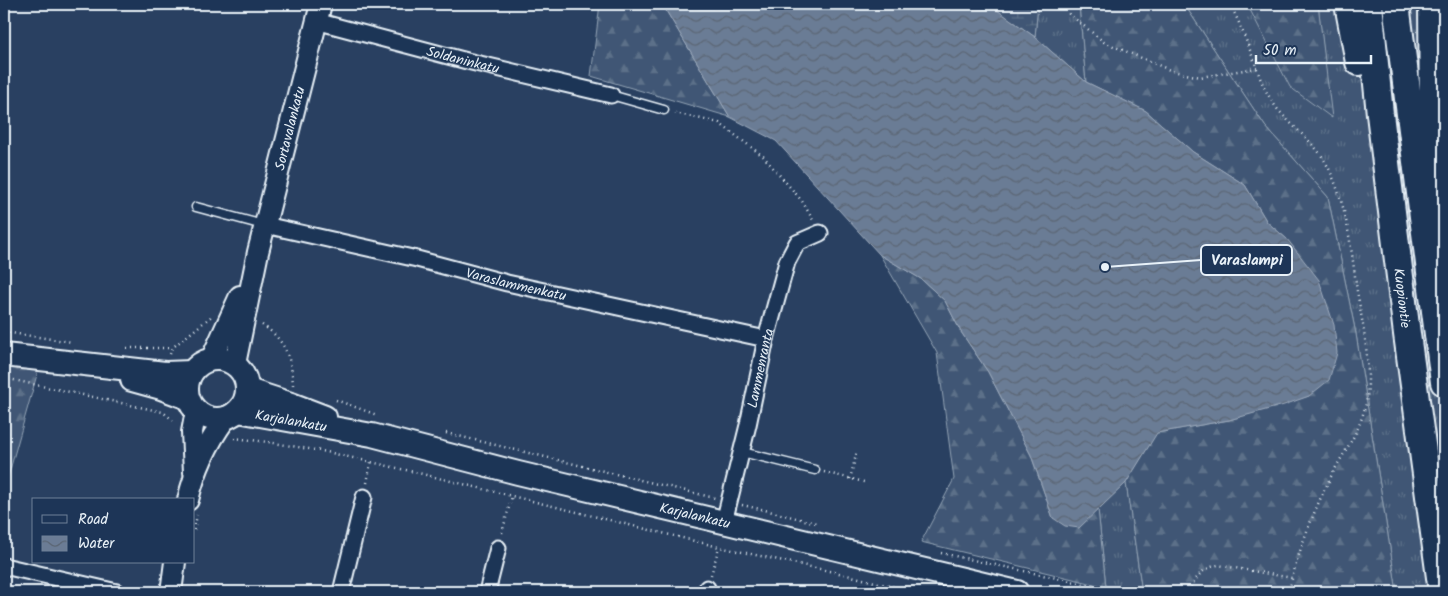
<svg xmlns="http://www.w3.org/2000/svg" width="1448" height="596" font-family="Kalam,sans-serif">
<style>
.grass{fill:url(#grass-tufts);stroke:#94a4b6}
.forest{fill:url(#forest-firs);stroke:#94a4b6}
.wetland{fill:url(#wetland-marsh);stroke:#94a4b6}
.water{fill:url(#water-waves);stroke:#9dabbd}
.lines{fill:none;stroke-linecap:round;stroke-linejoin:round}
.lane-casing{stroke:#e8f1f8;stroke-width:11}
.street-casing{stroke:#e8f1f8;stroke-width:19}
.secondary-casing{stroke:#e8f1f8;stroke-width:24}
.primary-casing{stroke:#e8f1f8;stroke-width:26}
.highway-casing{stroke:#e8f1f8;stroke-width:30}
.path{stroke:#e8f1f8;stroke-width:2.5;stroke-dasharray:1 4;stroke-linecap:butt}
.lane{stroke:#1d3557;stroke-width:8}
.street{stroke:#1d3557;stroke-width:15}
.secondary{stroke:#1d3557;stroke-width:20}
.primary{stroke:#1d3557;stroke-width:22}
.highway{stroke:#1d3557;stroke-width:26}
.labels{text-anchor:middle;stroke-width:4;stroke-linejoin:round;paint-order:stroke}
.street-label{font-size:14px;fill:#e8f1f8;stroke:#1d3557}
.leader{fill:none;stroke:#e8f1f8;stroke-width:2}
.callout-dot{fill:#e8f1f8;stroke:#1d3557;stroke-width:2}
.callout{fill:#1d3557;stroke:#e8f1f8;stroke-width:2}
.callout-label{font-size:15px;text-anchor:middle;font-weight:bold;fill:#e8f1f8}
</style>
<defs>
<pattern id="grass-tufts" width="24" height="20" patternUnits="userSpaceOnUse" patternTransform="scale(1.25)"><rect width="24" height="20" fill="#415774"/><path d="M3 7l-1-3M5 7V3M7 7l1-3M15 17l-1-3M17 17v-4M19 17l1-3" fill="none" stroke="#5c7089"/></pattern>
<pattern id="forest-firs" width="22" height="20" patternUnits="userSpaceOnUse" patternTransform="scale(1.25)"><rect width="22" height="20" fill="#415774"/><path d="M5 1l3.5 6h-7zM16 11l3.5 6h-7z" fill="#5c7089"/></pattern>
<pattern id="wetland-marsh" width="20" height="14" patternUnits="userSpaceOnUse" patternTransform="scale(1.25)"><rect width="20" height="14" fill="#415774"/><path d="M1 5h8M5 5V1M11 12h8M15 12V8" fill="none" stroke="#5c7089"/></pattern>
<pattern id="water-waves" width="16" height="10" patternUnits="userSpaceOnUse" patternTransform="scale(1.25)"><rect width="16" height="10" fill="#6b7c95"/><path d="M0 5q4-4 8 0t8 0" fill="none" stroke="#5a6573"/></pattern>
</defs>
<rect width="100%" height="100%" fill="#294061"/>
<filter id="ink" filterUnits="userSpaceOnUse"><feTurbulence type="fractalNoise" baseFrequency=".02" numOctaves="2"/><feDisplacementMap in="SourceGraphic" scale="10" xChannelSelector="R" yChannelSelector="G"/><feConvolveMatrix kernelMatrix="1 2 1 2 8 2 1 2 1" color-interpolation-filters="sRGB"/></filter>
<g filter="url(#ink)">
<!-- grass -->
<path class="grass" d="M1038 4H1079L1086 82 1035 37Z
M1184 4H1247L1258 23 1331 117 1318 4H1438L1444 179V592H1397L1356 334 1328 197 1265 126Z
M1126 483 1142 592H1132L1106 587 1098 509Z"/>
<!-- forest -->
<path class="forest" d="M600 4H662L730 117 591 76Z
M1079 4H1184L1265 126 1328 197 1356 334 1397 592H1142L1126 483 1156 433 1229 420 1309 396 1287 239 1267 222 1245 185 1193 152 1146 111 1086 82Z
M1247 4H1318L1332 118 1290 87Z
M880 255 921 279 945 301 961 332 988 372 1031 455 1053 518 1079 528 1098 509 1106 587 921 542 954 479 937 353Z
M4 359 40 364 4 491Z"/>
<!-- wetland -->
<path class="wetland" d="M972 4H1038L1035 37 997 10 984 9Z"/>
<!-- water -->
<path class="water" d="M662 4H972L984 9 997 10 1035 37 1086 82 1146 111 1193 152 1245 185 1267 222 1287 239 1319 280 1334 325 1337 353 1329 380 1309 396 1284 405 1229 420 1157 433 1126 483 1079 528 1065 526 1053 518 1031 455 988 372 961 332 945 301 921 279 880 255 776 141 730 117Z"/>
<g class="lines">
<defs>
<path id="lane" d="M611 95 664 110
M196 207 263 225
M742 452 815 470"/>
<g id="street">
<path id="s1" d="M316 21 467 61 611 95"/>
<path id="s2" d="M265 225 417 259 507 283 766 339"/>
<path id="s3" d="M724 522 748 425 766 339 787 262 797 243 820 233"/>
<path d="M4 566 117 592"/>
<path d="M341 592 364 497"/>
<path d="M487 592 498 548"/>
<path d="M706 592 707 588"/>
</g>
<g id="secondary">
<path d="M211 360 240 296"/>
<path id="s4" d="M235 364 258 252 321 4"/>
<path d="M194 472 192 432 196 411"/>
<path d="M188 500C195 470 207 444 225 419"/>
<path d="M171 592 175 562"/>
</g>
<g id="primary">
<path d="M4 355 165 373 192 372"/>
<circle cx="217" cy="389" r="30"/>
<path d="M132 380 161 388 188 398"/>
<path d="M248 390 291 404 325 417"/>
<path id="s5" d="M238 411 372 435 518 473 1017 592"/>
</g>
<g id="highway">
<path d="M1348 4 1359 62"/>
<path id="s6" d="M1369 4 1380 114 1407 334 1442 592"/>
<path d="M1396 4 1444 382"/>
<path d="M1432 4 1433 117 1439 206 1438 222"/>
</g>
</defs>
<!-- lane casing -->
<use href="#lane" class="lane-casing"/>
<!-- street casing -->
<use href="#street" class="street-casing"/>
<!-- secondary casing -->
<use href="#secondary" class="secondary-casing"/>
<!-- primary casing -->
<use href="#primary" class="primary-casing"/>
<!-- highway casing -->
<use href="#highway" class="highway-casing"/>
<!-- path -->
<path class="path" d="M993 4 995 8
M1065 4 1069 14 1104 42 1172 71 1200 77 1257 68
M1230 4C1240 23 1247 43 1255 63 1258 72 1261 82 1266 91 1270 98 1275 107 1281 113 1296 130 1315 143 1326 163 1347 202 1351 248 1357 291 1363 325 1374 379 1364 411 1358 433 1346 449 1335 469 1316 504 1297 553 1289 592
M675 113 719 123 763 156 802 201 813 220
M262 325C286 340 291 358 293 385
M4 332 72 342
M127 348H171
M170 354 172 348 213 315
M4 378 163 412 175 422
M336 400 377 415
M446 433 715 498
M234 438 268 442 327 452 410 471 719 547 843 574 915 592
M824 472 864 482
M850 479 857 451
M367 483 371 462
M742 505 760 509
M761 509 816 523
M194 530 197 515
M502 533 512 496
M941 553 1121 592
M711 575 719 547
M1189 592C1196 577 1201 569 1218 565L1292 578"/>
<!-- lane -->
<use href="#lane" class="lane"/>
<!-- street -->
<use href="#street" class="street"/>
<!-- secondary -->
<use href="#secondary" class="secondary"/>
<!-- primary -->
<use href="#primary" class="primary"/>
<!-- highway -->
<use href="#highway" class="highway"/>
</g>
</g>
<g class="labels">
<!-- street labels -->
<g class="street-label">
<text dy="5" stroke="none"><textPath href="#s1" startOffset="152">Soldaninkatu</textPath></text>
<text dy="5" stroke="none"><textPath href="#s4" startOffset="242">Sortavalankatu</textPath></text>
<text dy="5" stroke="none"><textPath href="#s2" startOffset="258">Varaslammenkatu</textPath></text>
<text dy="5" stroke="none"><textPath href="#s6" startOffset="296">Kuopiontie</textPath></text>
<text dy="5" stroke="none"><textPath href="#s3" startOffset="158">Lammenranta</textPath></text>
<text dy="5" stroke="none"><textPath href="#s5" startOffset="54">Karjalankatu</textPath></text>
<text dy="5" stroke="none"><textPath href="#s5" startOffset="469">Karjalankatu</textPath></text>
</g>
</g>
<!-- callouts -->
<path class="leader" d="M1105 267L1201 260"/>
<circle class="callout-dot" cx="1105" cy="267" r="5"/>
<rect class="callout" x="1201" y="245" width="91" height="30" rx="5"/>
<g class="callout-label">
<text x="1247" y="265">Varaslampi</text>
</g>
<!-- margin -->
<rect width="1448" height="596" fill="none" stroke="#1d3557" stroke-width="20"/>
<rect x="10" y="10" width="1428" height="576" fill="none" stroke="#e8f1f8" stroke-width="2" filter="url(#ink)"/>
<!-- legend -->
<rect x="32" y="498" width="162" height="65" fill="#1d3557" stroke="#6e8097"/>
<rect x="42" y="515" width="25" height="8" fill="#1d3557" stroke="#6e8097"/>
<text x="78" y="524" font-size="15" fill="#e8f1f8">Road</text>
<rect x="42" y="536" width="25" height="15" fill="url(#water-waves)" stroke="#6e8097"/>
<text x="78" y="548" font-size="15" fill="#e8f1f8">Water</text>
<!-- scale -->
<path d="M1256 55v8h115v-8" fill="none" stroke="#e8f1f8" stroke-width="2.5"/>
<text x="1263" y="55" font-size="15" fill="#e8f1f8" stroke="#1d3557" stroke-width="4" paint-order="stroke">50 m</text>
</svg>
